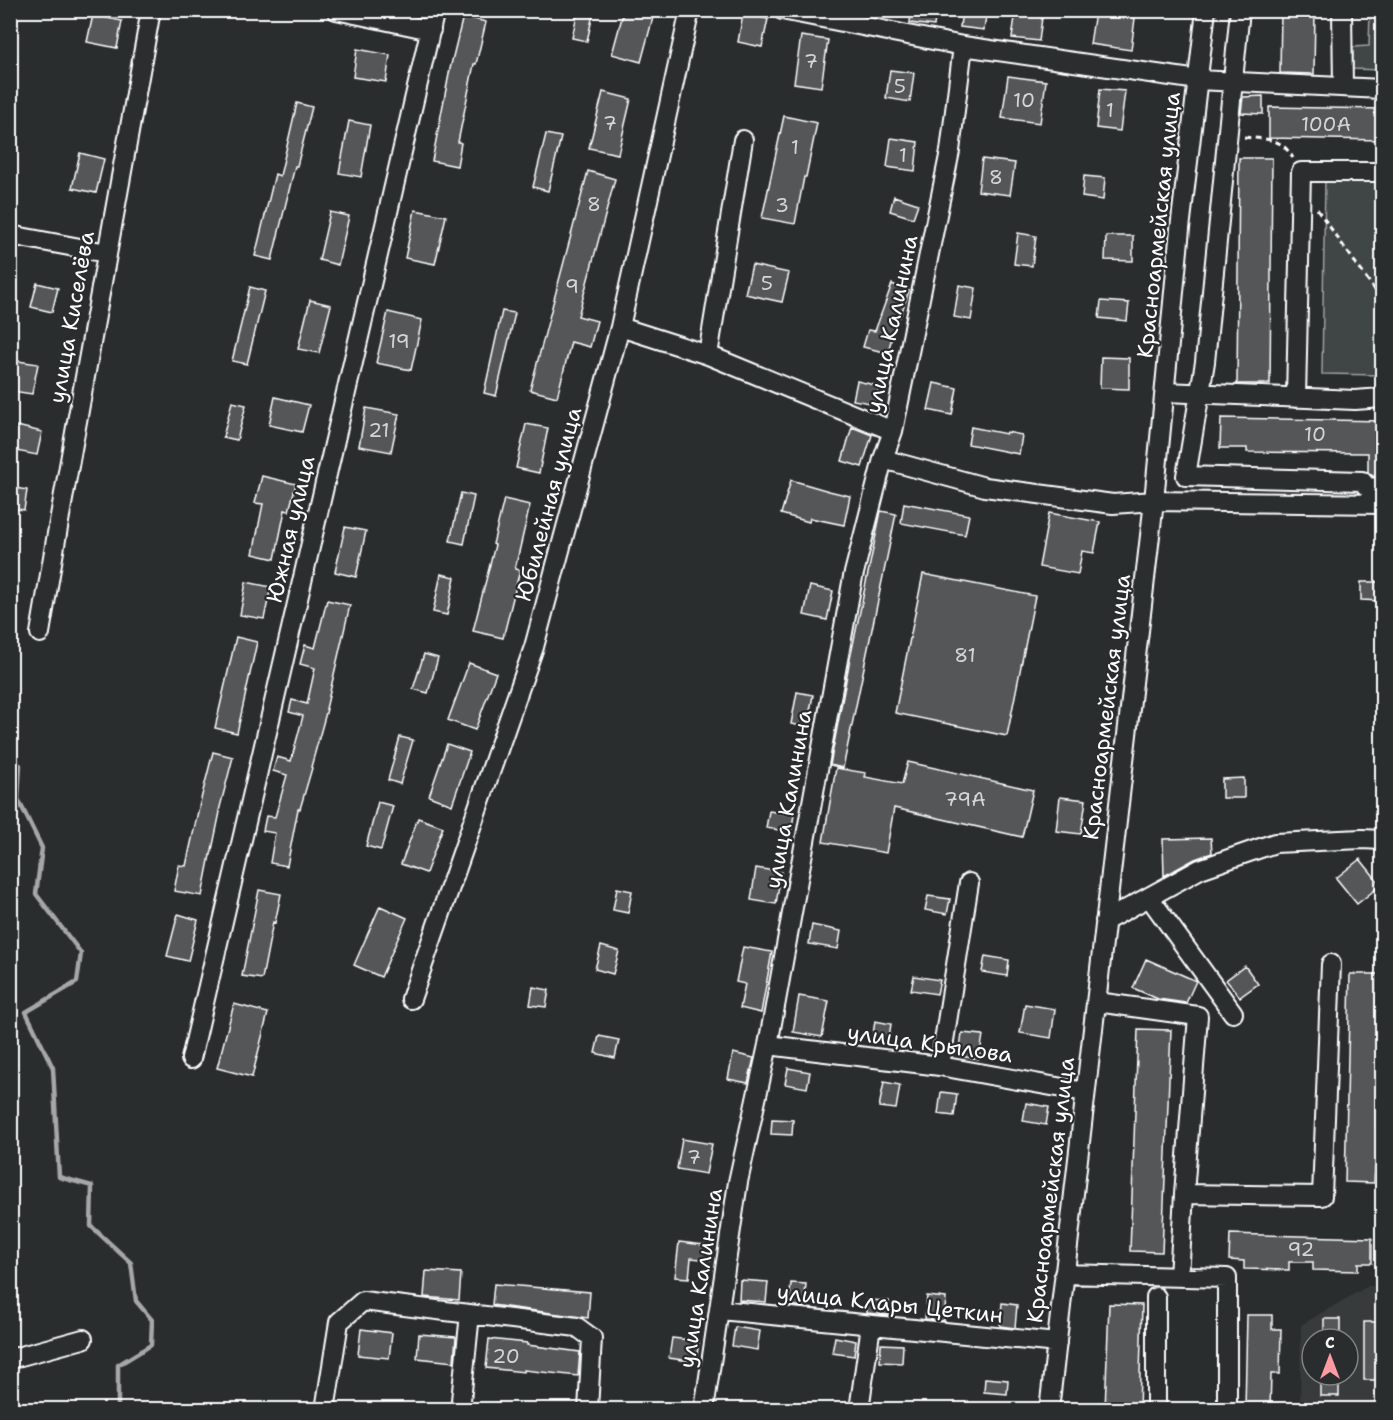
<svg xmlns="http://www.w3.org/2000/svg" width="1393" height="1420" font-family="'Shantell Sans',sans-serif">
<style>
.built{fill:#373a3b;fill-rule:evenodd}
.green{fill:#414445;stroke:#a0a2a2;stroke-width:1.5}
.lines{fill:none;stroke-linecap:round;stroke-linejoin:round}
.stream{stroke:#a6a7a7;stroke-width:4.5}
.building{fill:#555758;stroke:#fff;stroke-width:1.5}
.minor-casing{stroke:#fff;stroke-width:22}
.path{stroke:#fff;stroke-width:3;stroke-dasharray:6 4.5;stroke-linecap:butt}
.minor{stroke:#2a2d2e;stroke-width:18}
.labels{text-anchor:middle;stroke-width:4.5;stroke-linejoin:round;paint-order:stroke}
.number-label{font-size:20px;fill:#d4d5d5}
.street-label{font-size:22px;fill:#fff;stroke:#2a2d2e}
</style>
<rect width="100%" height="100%" fill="#2a2d2e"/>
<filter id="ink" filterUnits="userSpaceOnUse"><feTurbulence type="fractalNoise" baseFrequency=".0167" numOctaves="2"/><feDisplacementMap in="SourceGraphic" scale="12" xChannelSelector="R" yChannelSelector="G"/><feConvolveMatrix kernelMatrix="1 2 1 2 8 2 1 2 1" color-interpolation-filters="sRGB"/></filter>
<g filter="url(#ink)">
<!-- built -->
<path class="built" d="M1368 1286H1382V1409L1300 1410 1301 1325ZM1312 1339H1348V1375H1312Z"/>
<!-- green -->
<path class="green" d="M1370 11H1382V70L1353 69V47L1369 46Z
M1325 179 1382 180V375L1322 374Z"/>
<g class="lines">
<!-- stream -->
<path class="stream" d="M10 761 20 765 18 799 42 848 36 894 81 953 77 982 26 1012 53 1068 59 1177 92 1186 91 1226 131 1263 136 1301 152 1320 151 1345 118 1365V1410"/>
</g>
<!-- building -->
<path class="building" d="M578 10H594L587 41 572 38Z
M624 10H655L641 62 612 54Z
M911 10H936L934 26 910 23Z
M962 10H987L984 30 960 27Z
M1016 10H1043L1039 41 1012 38Z
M1281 10H1315L1314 74 1280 73Z
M1095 12 1135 18 1131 50 1090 44Z
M743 14 768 19 762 47 738 42Z
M93 15 122 21 117 48 87 42Z
M463 16 486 22 476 64H474L458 142 461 143 457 166 432 161 450 69Z
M801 36 828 40 821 87 794 83Z
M357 49 390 55 386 82 353 77Z
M890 70 914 73 910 102 886 98Z
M1008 76 1046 81 1040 123 1002 118Z
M1100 89 1125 91 1120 131 1096 128Z
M603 92 631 99 618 154 589 148Z
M1263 96V114L1241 113 1243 97Z
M297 103 312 107 297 166H295L272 260 255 256 275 174 280 176Z
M1269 107 1383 109V140L1269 138Z
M784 116 817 123 806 177H804L795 224 762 218Z
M349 121 370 125 361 177 339 173Z
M546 134 561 137 548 191 533 187Z
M891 138 918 142 915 171 887 167Z
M80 153 104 159 96 193 72 188Z
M1239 158H1272L1270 384H1237Z
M982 159 1015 163 1010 195 978 191Z
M588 171 615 179 578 316 597 321 590 347 571 342 557 397 530 390Z
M1084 176 1105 178 1103 200 1082 197Z
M894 196 918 204 913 218 890 211Z
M415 210 446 216 435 264 405 258Z
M330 212 349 216 338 265 319 260Z
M1018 233 1036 236 1032 266 1014 264Z
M1106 236H1133V261L1105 260Z
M752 265 789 273 782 302 745 294Z
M37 283 58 288 52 312 31 307Z
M892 284 909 291 900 317 897 316 888 353 863 347 868 330 875 331Z
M959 285 976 288 971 320 954 317Z
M250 287 265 291 247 364 232 361Z
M310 300 331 305 319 353 298 349Z
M1101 301 1129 303 1127 321 1099 318Z
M502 311 515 313 496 396 484 393Z
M388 312 422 320 411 370 376 363Z
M1101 357 1129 358V389L1100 388Z
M18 361 38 364 32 394 12 391Z
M857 381 879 386 875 404 853 400Z
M934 383 957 388 952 415 928 410Z
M275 397 309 405 302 432 269 425Z
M232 402 246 405 237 440 223 437Z
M366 408 399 414 391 452 359 446Z
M1221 418 1383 421V477L1373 476 1368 472V453L1247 452V448H1220Z
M526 424 548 428 539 473 516 468Z
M17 426 42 432 37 455 11 450Z
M852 427 872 435 862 467 842 461Z
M971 427 1006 434 1007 432 1022 435 1019 454 968 444Z
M262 476 296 484 289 511 285 510 275 559 253 554 263 504 255 503Z
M791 480 829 491 850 496 844 525 810 518 809 522 781 514Z
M10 487 27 490 24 510 10 508Z
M461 493 474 496 464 544 450 541Z
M504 499 530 505 515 569 520 570 503 638 473 631 495 545 493 544Z
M904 503 969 515 965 535 901 523Z
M881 511 896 514 843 768 830 765 850 659Z
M1049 513 1100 522 1094 553 1082 551 1078 574 1039 567Z
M345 527 366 531 356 577 335 572Z
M441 574 455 577 447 615 433 612Z
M923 574 1035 596 1007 736 895 713Z
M246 582 271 587 264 619 240 615Z
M1361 582H1383L1382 601 1361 600Z
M810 586 833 591 827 620 804 615Z
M327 600 350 605 326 709H327L311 767 312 768 300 809H298L287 866 270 863 275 833 263 831 266 816 275 817 287 775 273 771 277 757 291 761 303 716 289 712 292 700 307 704 315 668 300 664 305 645 315 648Z
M236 637 257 642 237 733 215 728Z
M424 654 438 658 428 693 413 689Z
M469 663 496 673 475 730 448 720Z
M797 692 813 695 807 727 791 724Z
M400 737 413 740 400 784 388 780Z
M447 744 470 752 452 805 429 796Z
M213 752 233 757 219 811 220 812 211 855H210L202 896 174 891 179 865 186 866 199 807Z
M908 762 1033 790 1022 837 894 808 886 853 823 842 836 768 866 773 865 777 902 784Z
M1244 778V798H1222V779Z
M1060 797 1086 800 1081 834 1056 831Z
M378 802 393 806 381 850 366 846Z
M769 811 794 815 791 832 766 828Z
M418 818 443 827 426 873 401 864Z
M1211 838 1212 853 1195 859 1164 876 1163 839Z
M1360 859 1381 885 1357 904 1336 878Z
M756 868 781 872 776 904 751 900Z
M617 888 632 891 628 913 613 910Z
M259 890 281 894 275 923 273 922 262 979 242 976Z
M928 896 950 899 947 914 925 910Z
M380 906 407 918 381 977 354 965Z
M178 914 198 920 188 961 167 956Z
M812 925 841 931 838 949 809 944Z
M601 946 619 951 613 974 595 969Z
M743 947 772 952 761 1013 740 1008 745 984 736 982Z
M985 956 1009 960 1007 976 982 972Z
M1146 959 1196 981 1186 1003 1158 999 1133 988Z
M1245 966 1258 984 1240 997 1226 980Z
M1350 974H1380L1379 989H1383V1031H1378V1058H1383L1382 1099H1376V1127H1383L1382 1168H1375L1374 1183 1345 1182Z
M914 976 940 980 937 994 911 990Z
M533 987 549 990 546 1007 530 1005Z
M799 996 829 1001 822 1037 793 1032Z
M234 1004 268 1013 252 1077 217 1068Z
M1025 1004 1055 1009 1051 1038 1020 1033Z
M875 1021 891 1024 888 1043 872 1041Z
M1138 1029 1171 1030 1162 1252 1130 1251Z
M962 1033 983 1035 979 1059 959 1056Z
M599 1036 619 1040 615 1058 595 1053Z
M733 1053 754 1058 748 1083 728 1079Z
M788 1068 810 1072 807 1088 785 1084Z
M884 1082 900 1085 896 1109 879 1107Z
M941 1092 957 1094 954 1116 938 1114Z
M1026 1103 1049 1107 1046 1125 1023 1121Z
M772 1119 793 1120 792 1135 771 1134Z
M682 1139 712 1144 706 1174 677 1169Z
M1230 1234 1372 1238V1263H1358V1271L1313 1270V1262H1289V1270L1244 1269V1261L1229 1260Z
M679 1242 712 1246 711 1260 691 1258 689 1278 675 1277Z
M426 1271 461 1273 459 1300 424 1297Z
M740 1280 768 1282 766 1302 739 1300Z
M791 1283 806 1284 804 1307 789 1305Z
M494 1284 590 1292 588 1318 492 1305Z
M927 1296 946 1298 944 1321 925 1319Z
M867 1300 889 1301V1315L867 1313Z
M1002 1303 1017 1305 1015 1328 1000 1326Z
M1109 1304 1142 1305 1139 1410H1105Z
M1247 1315H1272V1329H1281L1280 1374H1271L1270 1410H1245Z
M1324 1319H1340V1339H1324Z
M1364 1322H1383V1380H1364Z
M735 1327 760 1331 757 1350 732 1346Z
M361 1329 392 1333 389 1358 358 1355Z
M419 1334 456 1337 454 1362 417 1358Z
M835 1337 856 1341 854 1356 832 1353Z
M672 1338 699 1341 696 1362 669 1358Z
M489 1339 527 1343V1345L580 1352 578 1376 524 1370V1372L486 1368Z
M881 1344 903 1345 902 1363 880 1362Z
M1320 1375H1339V1396H1320Z
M985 1378 1008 1380 1007 1394 984 1392Z"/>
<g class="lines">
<defs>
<path id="minor" d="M336 10 431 30
M782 10 963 46 1198 80 1382 89
M1240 10 1205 362 1186 476 1362 481 1367 487 1382 488
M1342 10 1343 87
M10 235 107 253
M620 327 708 355 893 431
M708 355 743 140
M1165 392 1355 400 1382 398
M1296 398 1301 172H1382
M883 459 985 487 1113 504 1154 501 1382 504
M40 633 60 516 151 10
M1149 897 1233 1013
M1105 921 1200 869 1275 843 1362 839 1382 840
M411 999 534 647 620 327 690 10
M1097 1002 1198 1016 1184 1194
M768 1045 940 1066 1085 1092
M191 1059 435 10
M940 1066 969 883
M1064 1274 1227 1278V1410
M1179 1277 1184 1194 1322 1196 1331 964
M720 1310 1057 1343
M10 1359 83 1339
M325 1410 339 1322 363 1301 577 1327 592 1338 588 1410
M460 1410 470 1314
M704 1410 738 1182 768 1045 853 577 883 459 893 431 950 151 963 46
M859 1410 871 1325
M1049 1410 1154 501 1180 229 1206 10
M1156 1410V1297"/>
</defs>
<!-- minor casing -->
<use href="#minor" class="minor-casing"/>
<!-- path -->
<path class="path" d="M1244 137C1266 140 1280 136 1293 158
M1317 209 1382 300"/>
<!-- minor -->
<use href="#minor" class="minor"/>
</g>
</g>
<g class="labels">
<!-- number labels -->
<g class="number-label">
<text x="811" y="68">7</text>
<text x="900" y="93">5</text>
<text x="1024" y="107">10</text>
<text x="1110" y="117">1</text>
<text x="610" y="130">7</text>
<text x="1326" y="131">100А</text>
<text x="795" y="154">1</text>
<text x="903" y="162">1</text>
<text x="996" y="184">8</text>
<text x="594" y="211">8</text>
<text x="782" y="212">3</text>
<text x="767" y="290">5</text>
<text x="572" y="293">9</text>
<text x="399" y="348">19</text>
<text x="379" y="437">21</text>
<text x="1315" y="441">10</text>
<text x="965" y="662">81</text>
<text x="965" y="806">79А</text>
<text x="694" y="1164">7</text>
<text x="1301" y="1256">92</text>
<text x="506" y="1363">20</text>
</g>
<!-- street labels -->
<g class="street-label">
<text transform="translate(1158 225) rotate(-84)" y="8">Красноармейская улица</text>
<text transform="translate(71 317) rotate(-80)" y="8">улица Киселёва</text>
<text transform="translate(891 324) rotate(-78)" y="8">улица Калинина</text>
<text transform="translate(548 504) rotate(-75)" y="8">Юбилейная улица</text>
<text transform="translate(290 529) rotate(-77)" y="8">Южная улица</text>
<text transform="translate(1106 707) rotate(-83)" y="8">Красноармейская улица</text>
<text transform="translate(788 799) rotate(-80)" y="8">улица Калинина</text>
<text transform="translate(930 1043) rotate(8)" y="8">улица Крылова</text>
<text transform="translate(1050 1190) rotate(-83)" y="8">Красноармейская улица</text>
<text transform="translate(700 1278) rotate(-81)" y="8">улица Калинина</text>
<text transform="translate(890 1303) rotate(6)" y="8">улица Клары Цеткин</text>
</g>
</g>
<!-- margin -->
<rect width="1393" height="1420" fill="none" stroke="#2a2d2e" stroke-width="36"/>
<rect x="18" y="18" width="1357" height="1384" fill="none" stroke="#fff" stroke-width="2" filter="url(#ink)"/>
<!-- north arrow -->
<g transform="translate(1330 1357)"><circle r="28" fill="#2a2d2e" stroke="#7f8182" stroke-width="1.5"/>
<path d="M0-4.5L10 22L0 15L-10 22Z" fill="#ff9aa2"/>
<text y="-9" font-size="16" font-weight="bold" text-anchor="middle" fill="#ffffff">С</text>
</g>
</svg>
